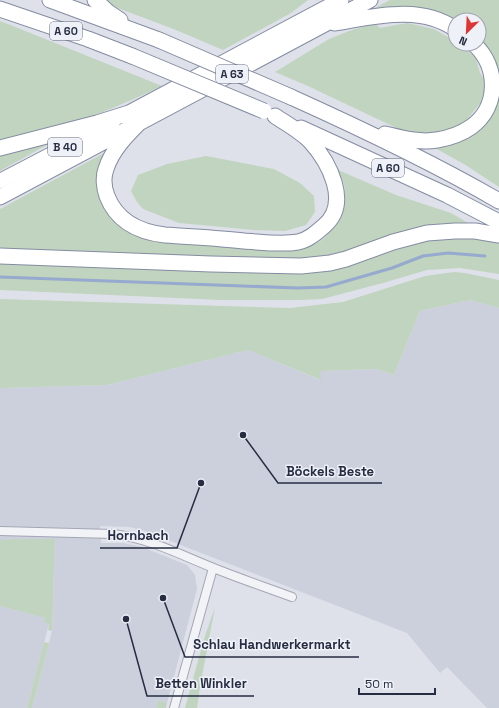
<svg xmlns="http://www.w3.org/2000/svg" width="499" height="708" font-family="'Space Grotesk',sans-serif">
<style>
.built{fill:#ccd0dc}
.green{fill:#c1d4bf}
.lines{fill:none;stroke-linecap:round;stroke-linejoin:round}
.stream{stroke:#96a9ce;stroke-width:3}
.minor-casing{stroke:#a3a7b4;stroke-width:10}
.trunk-casing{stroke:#848ca2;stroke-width:16}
.motorway-casing{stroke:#848ca2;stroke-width:17}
.minor{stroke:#f2f3f7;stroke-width:8}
.trunk{stroke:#fff;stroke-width:14}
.motorway{stroke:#fff;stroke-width:15}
.motorway-bridge-casing{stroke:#848ca2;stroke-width:17;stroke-linecap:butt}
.motorway-bridge{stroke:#fff;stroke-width:15}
.labels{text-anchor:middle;stroke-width:3;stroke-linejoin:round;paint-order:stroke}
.shield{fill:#eef1f7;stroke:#626778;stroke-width:1}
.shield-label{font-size:11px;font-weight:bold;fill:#262c42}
.leader{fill:none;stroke:#262c42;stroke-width:1.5}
.callout-dot{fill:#262c42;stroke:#eef1f7;stroke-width:1.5}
.callout-label{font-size:13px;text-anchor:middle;font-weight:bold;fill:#262c42;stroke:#eef1f7;stroke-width:3;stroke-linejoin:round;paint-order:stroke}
</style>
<rect width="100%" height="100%" fill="#dee1ea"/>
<!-- built -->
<path class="built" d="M470 300 499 308V708H487L447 667 440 673 407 633 142 530 129 527 100 526 101 543H123L142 547 187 565 195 575 197 589 167 703 158 700 156 708H32L52 631 55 539 0 540V388L107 385 248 350 320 380V371L376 369 394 375 420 311Z
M0 606 45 618 49 624 27 708H0Z"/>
<!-- green -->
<path class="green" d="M101 0H308L291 13 223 50 176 30 107 4Z
M390 0H499V187L464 164 433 147 457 143 465 139 490 114 479 42V20H455V23L371 10Z
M0 21 13 26 162 86C111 110 57 133 0 140Z
M375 23 380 28 407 23 434 29 455 41V44H460L476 58 480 73 485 80V91L481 102 466 121 455 127 427 135 409 134 310 87 275 72 329 39 349 31Z
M52 142 0 171V153Z
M106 152 98 188 102 203 110 217 120 226 140 236 304 247C309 246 315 245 319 242 334 233 348 202 344 185 343 180 340 175 338 170L396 195 451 213 468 223H448L422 226 397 233 334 255 311 258 290 259 0 249V209Z
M206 156 274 169 300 183 314 196 315 212 306 225 285 231 254 230 179 223 143 209 137 202 131 191 138 175 167 164Z
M450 237H477L499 241V274L460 268 427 270 383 283 322 299 300 300H221L0 290V264L310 271 345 267 379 255 423 242Z
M454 272 465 273 499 280V308L470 300 420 311 394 375 376 369 320 371 321 380 248 350 107 385 0 388V299L290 308 343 302 425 276Z
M13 539H55L52 631 48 630 49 624 44 622 45 618 0 606V540Z
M215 607 200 687 197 708H185L204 639Z
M44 642 49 643 32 708H27Z
M158 700 167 703 166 708H156Z"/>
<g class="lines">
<!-- stream -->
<path class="stream" d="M0 277 298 288 326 287 392 268 423 256 448 253 485 256"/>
<defs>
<path id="minor" d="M0 531 113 534C148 538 179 554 211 567 238 578 265 587 292 597
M174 708 213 568"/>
<path id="trunk" d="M0 181 113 122"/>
<path id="motorway" d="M50 0 159 40
M95 0 108 12 120 20
M0 9 88 39 132 56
M334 23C373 17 420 4 455 29
M291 97C362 129 432 162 499 201
M140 122C126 136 112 150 106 169 103 177 104 188 107 196 117 222 139 232 165 235 191 237 217 238 244 241 261 242 280 245 298 242 308 240 316 233 324 226 351 203 329 162 310 141 300 131 287 124 275 116
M301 128 447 195 499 222
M385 134C402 138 419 143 437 140 449 138 461 134 471 127 499 107 499 67 474 44
M0 148 97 123 129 113 341 0
M0 197 370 0
M0 256 211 264 301 266 330 263 346 259 393 242 427 233 455 231H475L499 235"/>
</defs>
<!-- minor casing -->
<use href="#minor" class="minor-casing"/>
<!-- trunk casing -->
<use href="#trunk" class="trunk-casing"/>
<!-- motorway casing -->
<use href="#motorway" class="motorway-casing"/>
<!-- minor -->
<use href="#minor" class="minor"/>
<!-- trunk -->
<use href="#trunk" class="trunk"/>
<!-- motorway -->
<use href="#motorway" class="motorway"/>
<defs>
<path id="motorway-bridge" d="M159 40 291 97
M132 56 264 111"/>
</defs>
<!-- motorway-bridge casing -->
<use href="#motorway-bridge" class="motorway-bridge-casing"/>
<!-- motorway-bridge -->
<use href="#motorway-bridge" class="motorway-bridge"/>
</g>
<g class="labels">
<!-- shield labels -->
<g class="shield">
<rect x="50" y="22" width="32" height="18" rx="3"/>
<rect x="216" y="65" width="32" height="18" rx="3"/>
<rect x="48" y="138" width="34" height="18" rx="3"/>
<rect x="372" y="159" width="32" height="18" rx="3"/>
</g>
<g class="shield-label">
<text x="66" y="35">A 60</text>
<text x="232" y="78">A 63</text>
<text x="65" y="151">B 40</text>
<text x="388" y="172">A 60</text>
</g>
</g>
<!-- callouts -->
<path class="leader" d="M243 435L278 483H382M201 483L177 548H100M163 598L185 657H359M126 619L147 696H254"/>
<g class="callout-dot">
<circle cx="243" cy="435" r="4"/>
<circle cx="201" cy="483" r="4"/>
<circle cx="163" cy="598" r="4"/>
<circle cx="126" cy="619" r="4"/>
</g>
<g class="callout-label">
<text x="330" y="476">Böckels Beste</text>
<text x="138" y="540">Hornbach</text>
<text x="272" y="649">Schlau Handwerkermarkt</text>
<text x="201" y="688">Betten Winkler</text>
</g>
<!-- north arrow -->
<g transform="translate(467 32) rotate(204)"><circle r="19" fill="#eef1f7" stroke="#9ea2af"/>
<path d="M0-3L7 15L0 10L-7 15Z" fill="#dc3637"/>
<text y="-6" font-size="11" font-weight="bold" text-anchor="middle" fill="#262c42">N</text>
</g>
<!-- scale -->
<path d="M359 688v6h76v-6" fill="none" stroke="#262c42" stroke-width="2"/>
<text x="365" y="688" font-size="12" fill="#262c42" stroke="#eef1f7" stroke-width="3" paint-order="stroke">50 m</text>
</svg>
